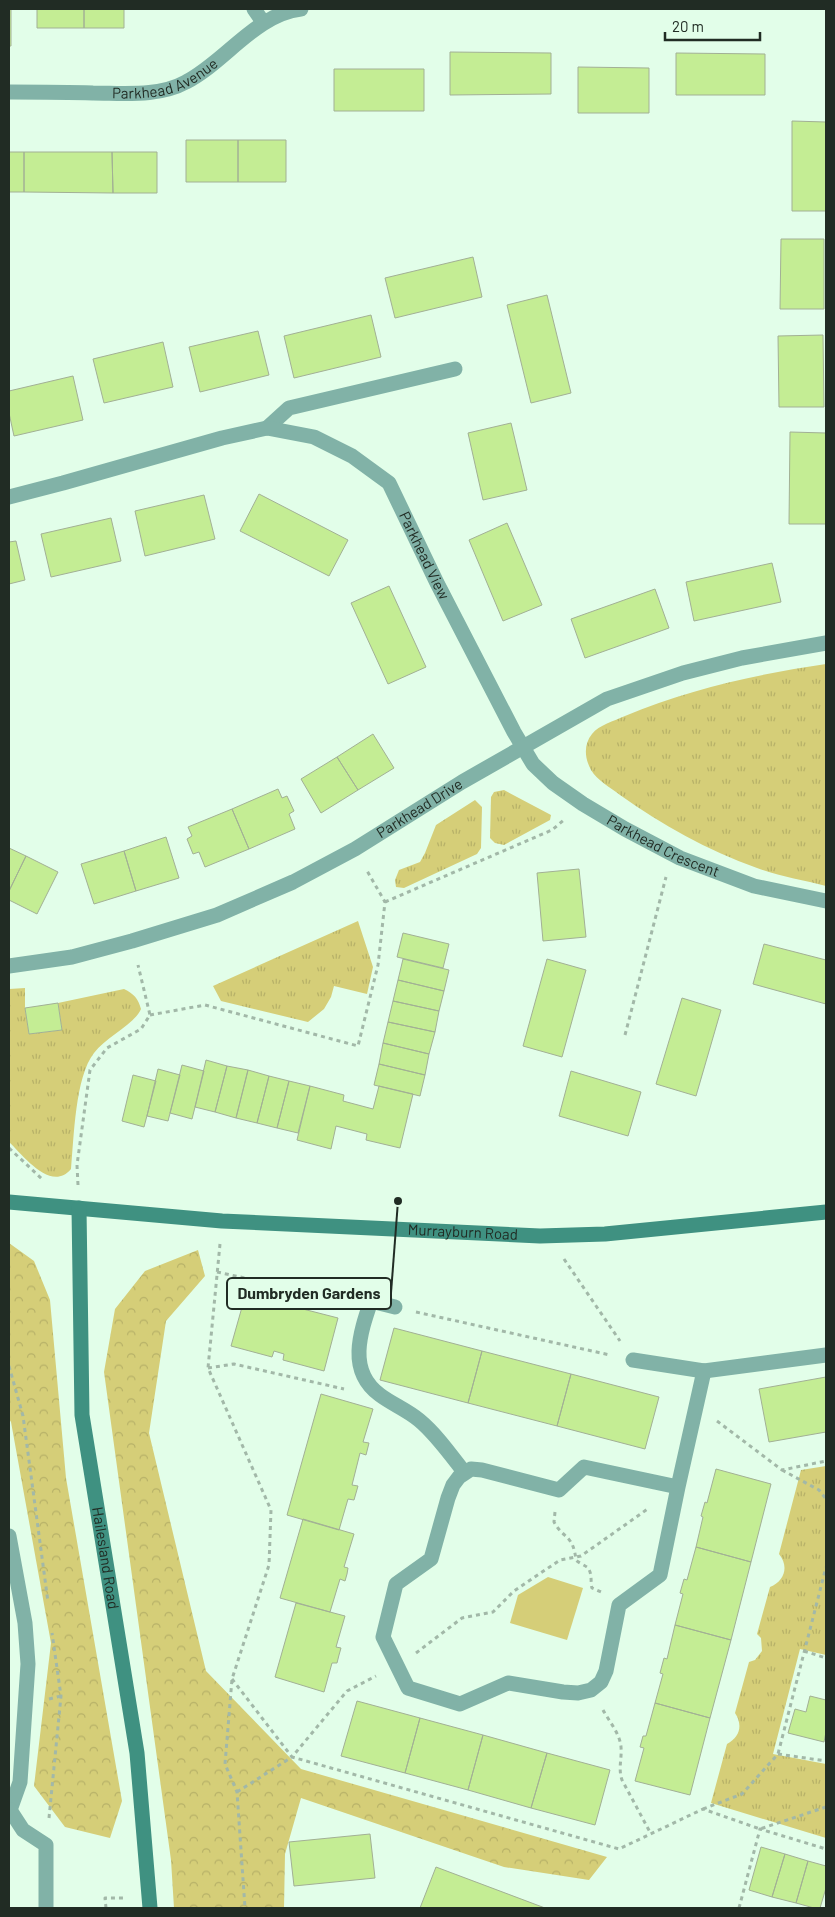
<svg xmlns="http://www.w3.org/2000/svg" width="835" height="1917" font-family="Barlow,sans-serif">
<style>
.grass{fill:url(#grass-tufts)}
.forest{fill:url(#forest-crowns)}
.park{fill:#d5ce78}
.building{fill:#c4ed94;stroke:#a2b095}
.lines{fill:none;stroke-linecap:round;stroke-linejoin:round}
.path{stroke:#a2b8a8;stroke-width:3;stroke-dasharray:4 4;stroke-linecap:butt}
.lane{stroke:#81b2a7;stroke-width:15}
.street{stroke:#81b2a7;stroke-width:15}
.secondary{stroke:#3f9181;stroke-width:15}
.labels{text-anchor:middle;stroke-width:4.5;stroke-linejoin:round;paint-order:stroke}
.street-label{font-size:15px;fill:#212c24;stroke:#e2fee9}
.leader{fill:none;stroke:#212c24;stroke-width:2}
.callout-dot{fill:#212c24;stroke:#e2fee9;stroke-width:2}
.callout{fill:#e2fee9;stroke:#212c24;stroke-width:2}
.callout-label{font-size:16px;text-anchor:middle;font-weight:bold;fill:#212c24}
</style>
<defs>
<pattern id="grass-tufts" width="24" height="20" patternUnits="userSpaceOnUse" patternTransform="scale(1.25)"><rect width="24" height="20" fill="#d5ce78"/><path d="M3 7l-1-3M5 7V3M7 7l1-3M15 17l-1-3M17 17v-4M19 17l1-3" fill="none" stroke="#b7b168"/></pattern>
<pattern id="forest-crowns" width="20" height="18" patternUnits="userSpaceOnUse" patternTransform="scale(1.25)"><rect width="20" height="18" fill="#d5ce78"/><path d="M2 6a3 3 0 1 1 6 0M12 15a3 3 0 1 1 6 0" fill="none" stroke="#b7b168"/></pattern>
</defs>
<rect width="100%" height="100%" fill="#e2fee9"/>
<!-- grass -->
<path class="grass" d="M826 664V886C803 880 779 876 757 868 707 850 662 825 620 795 611 788 597 780 591 770 585 759 583 745 592 734 599 725 614 721 625 716 689 689 758 674 826 664Z
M504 790 551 815 550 820 504 845 495 843 490 838 491 797 494 792Z
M475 800 482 807 481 848 477 854 404 888 396 887 395 880 399 870 420 862 425 853 436 825Z
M358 921 373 967 367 994 334 986 331 997 324 1009 308 1022 221 1001 213 986Z
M25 988V1008L29 1034 62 1030 58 1003 124 989C134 994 138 998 141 1009 135 1024 106 1037 94 1053 75 1077 74 1138 71 1169 51 1193 23 1155 9 1142V989Z
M826 1466V1655L800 1649 773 1754 826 1764V1838L711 1803 727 1744C740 1737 743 1725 735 1713L749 1662 755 1660 762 1651 761 1638 757 1634 770 1587C785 1581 789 1566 779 1554L801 1470Z"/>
<!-- forest -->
<path class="forest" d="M9 1243 34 1261 50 1300 66 1478 122 1801 110 1838 65 1827 34 1786 51 1643 11 1422 9 1419Z
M198 1250 205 1276 166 1321 149 1433 206 1671 301 1769 607 1857 589 1880 504 1867 301 1798 285 1854 284 1908H174L171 1860 104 1372 115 1309 145 1271Z"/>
<!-- park -->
<path class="park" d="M548 1577 583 1588 567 1640 510 1623 518 1595Z"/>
<!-- building -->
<path class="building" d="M9 9H11V46H9Z
M37 9H84V28H37Z
M84 9H124V28H84Z
M450 52 551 53V94L450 95Z
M676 53 765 54V95H676Z
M578 67 649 68V113H578Z
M334 69H424V111H334Z
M792 121 826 122V211H792Z
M186 140H238V182H186Z
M238 140H286V182H238Z
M9 152H24V192H9Z
M24 152H112L113 193 24 192Z
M112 152H157V193H113Z
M781 239H824V309H780Z
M473 257 482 297 395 318 385 278Z
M547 295 571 393 531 403 507 305Z
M371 315 381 357 294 378 284 336Z
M258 331 269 375 200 392 189 347Z
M823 335 824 407H779L778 336Z
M163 342 173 387 104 403 93 359Z
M73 376 83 420 14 436 9 413V391Z
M511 423 527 490 483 500 468 433Z
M790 432 826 433V524H789Z
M259 494 348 540 329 576 240 531Z
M204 495 215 539 145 556 135 511Z
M111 518 121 561 51 577 41 534Z
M507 523 542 605 503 621 469 540Z
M16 541 25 580 9 584V542Z
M772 563 781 602 694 621 686 582Z
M389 586 426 667 388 684 351 603Z
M655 589 669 628 585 658 571 619Z
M373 734 394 768 358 790 337 757Z
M337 757 358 790 321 813 301 779Z
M278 789 282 798 287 796 294 811 289 814 295 829 249 849 232 809Z
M232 809 249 849 205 867 199 852 193 854 187 839 192 836 188 827Z
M166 837 179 878 136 891 124 851Z
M9 848 26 856 9 891Z
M124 851 136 891 94 904 81 864Z
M26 856 58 872 37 914 9 900V891Z
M579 869 586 937 543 941 537 873Z
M403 933 449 944 443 968 397 957Z
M764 944 826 960V1004L753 984Z
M403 959 449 970 444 991 398 980Z
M547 959 586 970 562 1057 523 1046Z
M398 980 444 991 439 1011 393 1001Z
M682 998 721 1010 696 1096 656 1084Z
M393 1001 439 1011 435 1032 388 1022Z
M58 1003 62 1030 29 1034 25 1008Z
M388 1022 435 1032 429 1054 383 1043Z
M383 1043 429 1054 425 1075 379 1064Z
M206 1060 227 1066 215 1112 195 1107Z
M379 1064 425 1075 420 1096 374 1085Z
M182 1065 204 1071 192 1119 170 1113Z
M227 1066 248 1070 236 1118 215 1112Z
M158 1069 180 1075 168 1121 147 1116Z
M248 1070 269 1076 257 1123 236 1118Z
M571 1071 641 1092 628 1136 559 1116Z
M133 1075 156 1081 144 1127 122 1121Z
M269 1076 289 1081 277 1128 257 1123Z
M289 1081 310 1086 298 1133 277 1128Z
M310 1086 344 1095 343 1101 373 1109 379 1086 413 1094 400 1148 366 1140 367 1134 336 1126 331 1149 297 1140Z
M246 1293 283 1303 285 1296 301 1301 299 1308 338 1318 324 1371 283 1360 284 1354 274 1351 272 1357 231 1346Z
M394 1328 482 1351 468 1403 380 1380Z
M482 1351 571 1374 557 1426 468 1403Z
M571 1374 659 1397 645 1449 557 1426Z
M826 1377V1432L769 1442 759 1389Z
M321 1394 373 1409 363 1442 369 1443 366 1455 360 1453 352 1485 358 1486 354 1500 348 1499 339 1530 287 1515Z
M716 1469 771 1484 751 1562 696 1547 703 1517 701 1516 705 1502 707 1503Z
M303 1519 354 1534 344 1567 348 1568 347 1574 345 1581 340 1579 330 1612 280 1598Z
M696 1547 751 1562 731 1640 675 1625 683 1594 680 1593 684 1579 687 1580Z
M296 1603 345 1616 336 1647 341 1648 339 1655 337 1663H332L324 1692 275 1677Z
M675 1625 731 1640 710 1718 655 1703 663 1674 660 1673 664 1658 667 1659Z
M810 1696 826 1700V1732L824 1742 788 1733 795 1709 806 1712Z
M357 1701 420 1718 405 1773 341 1756Z
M655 1703 710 1718 690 1795 635 1781 644 1748 640 1747 643 1736H646Z
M420 1718 483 1735 468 1790 405 1773Z
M483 1735 547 1753 531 1808 468 1790Z
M547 1753 610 1770 595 1825 531 1808Z
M370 1834 375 1878 294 1886 289 1842Z
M761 1847 785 1854 772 1897 749 1890Z
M785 1854 808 1861 796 1903 772 1897Z
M808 1861 826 1866V1888L820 1908H814L796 1903Z
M436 1867 545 1908H420Z"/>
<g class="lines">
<!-- path -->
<path class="path" d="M385 902 552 830 565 819
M150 1015 205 1005 358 1046 378 965 385 902 366 869
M625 1035 666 877
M9 1148 43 1180
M78 1185 77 1165 90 1070 107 1048 141 1029 150 1015 138 965
M220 1244 208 1368 271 1510 269 1565 232 1679 225 1764 237 1792 245 1908
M564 1259 620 1341
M217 1272 310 1292
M416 1312 610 1355
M9 1366 23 1416 48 1602
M208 1368 234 1364 344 1389
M717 1421 782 1470 826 1461
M782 1470 819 1490 826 1499
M555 1512 554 1522C564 1540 573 1534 576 1560 579 1563 584 1565 587 1567 593 1573 590 1582 592 1588L601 1592
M804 1651 826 1658
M416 1653 462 1618 493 1612 514 1591 560 1560 581 1556 649 1508
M232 1679 292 1757 347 1691 376 1676
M49 1699 61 1696
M603 1710C609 1721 620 1734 621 1747 622 1759 618 1768 622 1780L651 1834
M778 1754 826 1761
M237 1792 292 1757 619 1849 703 1809 760 1829 826 1807
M703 1809 742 1794 778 1754 826 1567
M49 1818 61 1696 52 1633
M106 1908 105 1898H125
M739 1908 760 1829 826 1849"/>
<!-- lane -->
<path class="lane" d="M332 1296 371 1301
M395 1307 371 1301C360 1333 347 1371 380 1395 392 1404 407 1410 419 1420 436 1434 450 1454 464 1472"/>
<!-- street -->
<g class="street">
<path d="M254 9 263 22"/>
<path id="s1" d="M9 92C37 92 65 92 93 93 124 93 159 97 186 82 225 62 256 14 301 9"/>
<path d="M267 428 289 408 455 369"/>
<path id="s2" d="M9 497 63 483 222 438 267 428 314 437 352 456 389 483 437 583 514 732 533 764 553 783 583 804 625 829 680 858 754 886 826 901"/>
<path id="s3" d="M9 966 72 957 132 941 217 915 293 882 355 849 462 782 607 699 683 673 742 658 826 643"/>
<path d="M633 1360 704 1371 826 1355"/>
<path d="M678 1487 584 1467 559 1490 482 1470 471 1469 459 1477 453 1485 448 1498 431 1559 396 1584 383 1637 408 1688 460 1704 508 1683 563 1692 578 1693 591 1690 601 1682 606 1671 619 1605 660 1575 678 1487 704 1371"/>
<path d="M9 1536 25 1623 28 1664 20 1782 10 1810"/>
<path d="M9 1811 10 1810 23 1830 46 1845V1908"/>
</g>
<!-- secondary -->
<g class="secondary">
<path id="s4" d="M9 1202 222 1221 540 1236 605 1234 826 1212"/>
<path id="s5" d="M79 1208 82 1415 137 1753 150 1908"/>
</g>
</g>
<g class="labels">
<!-- street labels -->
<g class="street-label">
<text dy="5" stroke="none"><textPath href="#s1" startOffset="159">Parkhead Avenue</textPath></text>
<text dy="5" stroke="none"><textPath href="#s2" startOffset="484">Parkhead View</textPath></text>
<text dy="5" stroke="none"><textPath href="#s3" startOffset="444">Parkhead Drive</textPath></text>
<text dy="5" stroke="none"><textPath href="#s2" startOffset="874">Parkhead Crescent</textPath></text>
<text dy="5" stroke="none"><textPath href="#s4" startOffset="455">Murrayburn Road</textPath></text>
<text dy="5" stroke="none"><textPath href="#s5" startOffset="352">Hailesland Road</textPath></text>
</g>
</g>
<!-- callouts -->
<path class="leader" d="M398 1201L391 1293"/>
<circle class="callout-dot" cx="398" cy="1201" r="5"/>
<rect class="callout" x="227" y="1278" width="164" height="31" rx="5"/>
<g class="callout-label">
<text x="309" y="1299">Dumbryden Gardens</text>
</g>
<!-- border -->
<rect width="835" height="1917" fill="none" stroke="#212c24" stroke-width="20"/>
<!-- scale -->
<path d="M665 32v8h95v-8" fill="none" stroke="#212c24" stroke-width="2.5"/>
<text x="672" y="32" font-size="15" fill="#212c24" stroke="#e2fee9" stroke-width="4" paint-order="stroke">20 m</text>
</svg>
